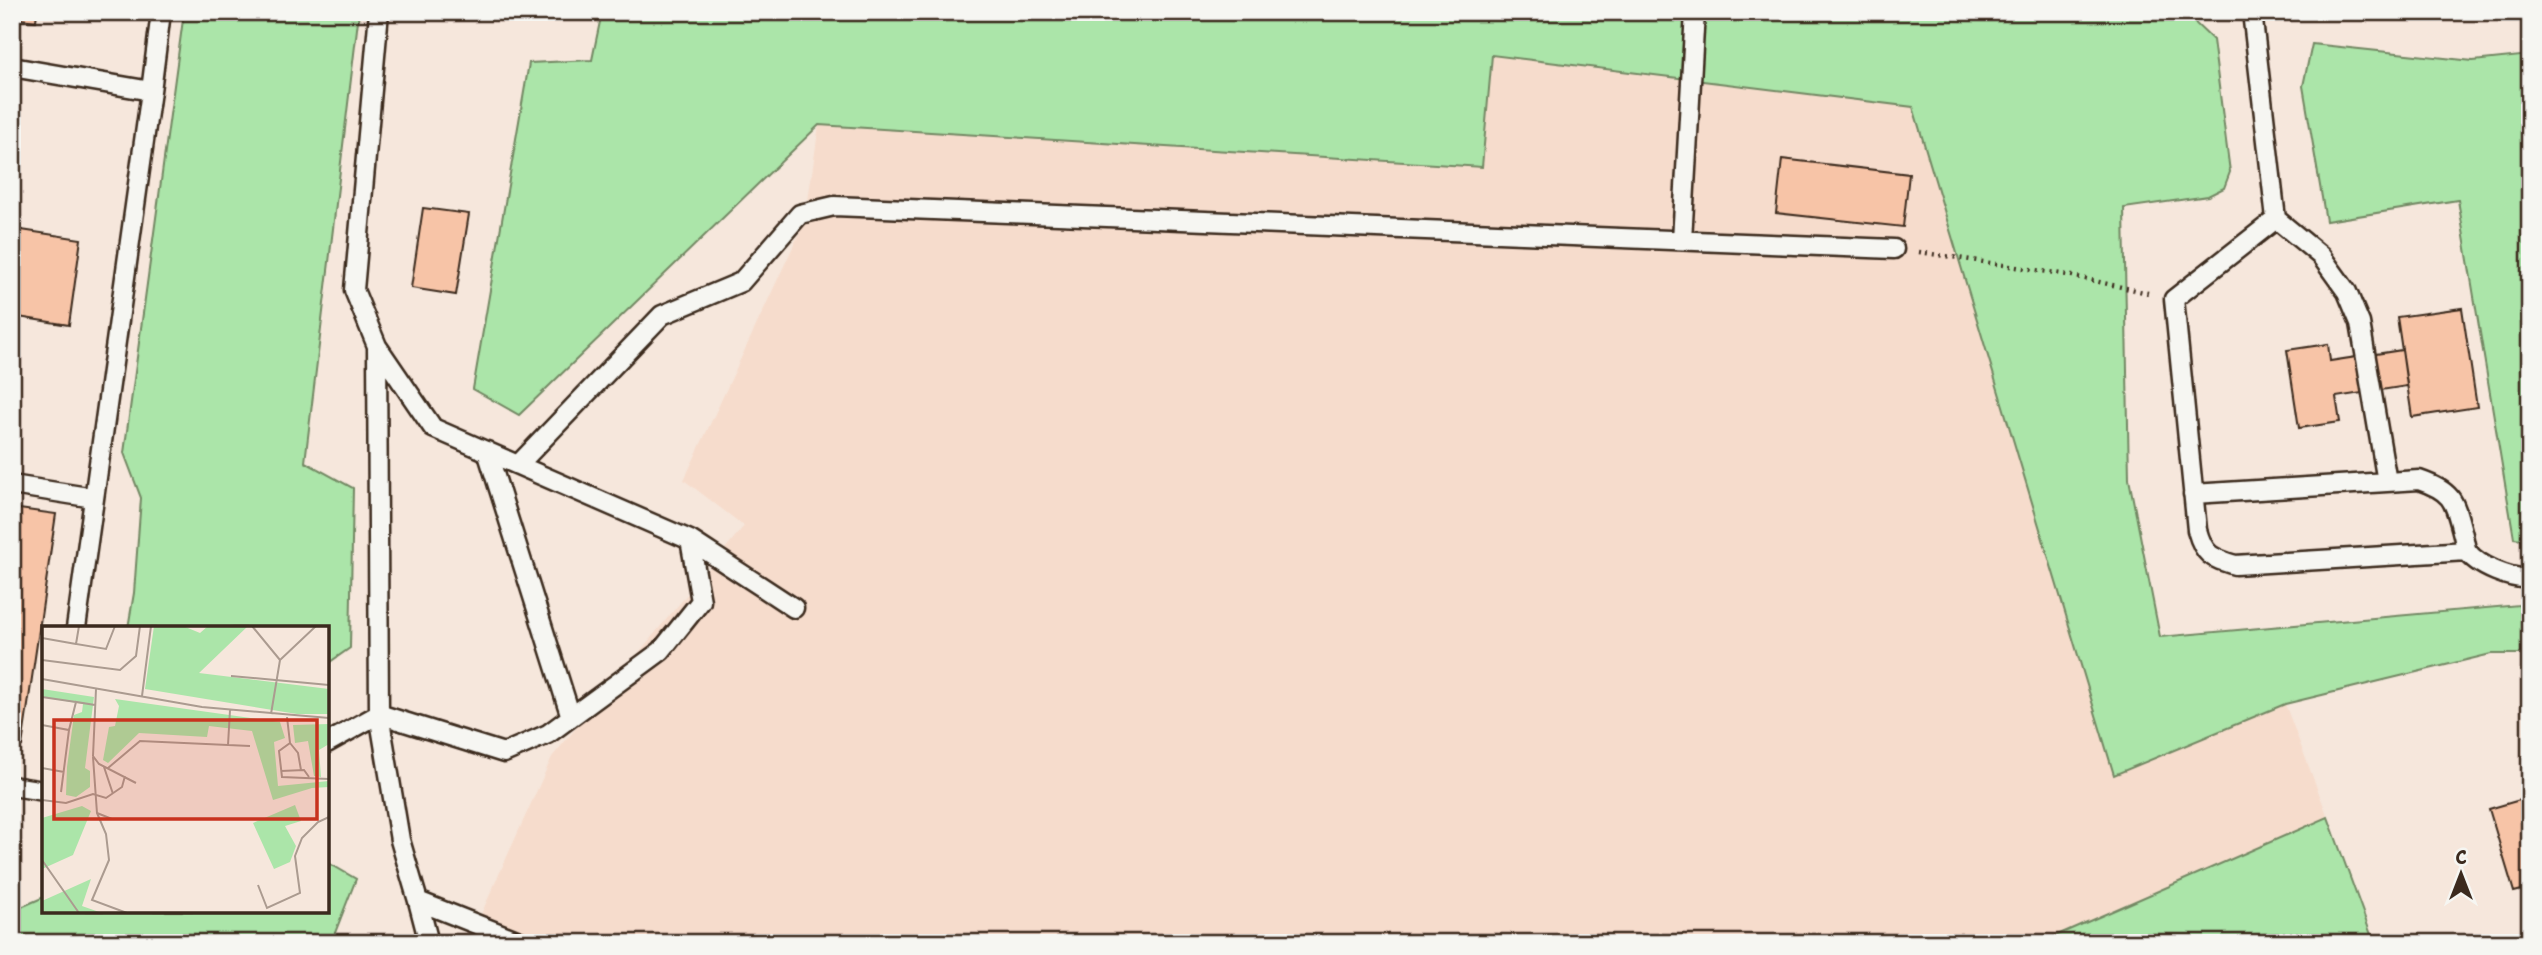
<svg xmlns="http://www.w3.org/2000/svg" width="2542" height="955" font-family="'Shantell Sans',sans-serif">
<style>
.built{fill:#f6dccc}
.green{fill:#abe5a9;stroke:#738864;stroke-width:2}
.building{fill:#f7c4a7;stroke:#3b2a1e;stroke-width:2}
.lines{fill:none;stroke-linecap:round;stroke-linejoin:round}
.service-casing{stroke:#3b2a1e;stroke-width:23}
.path{stroke:#3b2a1e;stroke-width:4.5;stroke-dasharray:2 5;stroke-linecap:butt}
.service{stroke:#f6f6f2;stroke-width:18}
.inset-road{fill:none;stroke:#ab9b90;stroke-width:2}
.view{fill:#c8321e;fill-opacity:0.15;stroke:#c8321e;stroke-width:3.5}
.inset-edge{fill:none;stroke:#3b2a1e;stroke-width:3.5}
</style>
<rect width="100%" height="100%" fill="#f6e7dc"/>
<filter id="ink" filterUnits="userSpaceOnUse"><feTurbulence type="fractalNoise" baseFrequency=".0143" numOctaves="2"/><feDisplacementMap in="SourceGraphic" scale="14" xChannelSelector="R" yChannelSelector="G"/><feConvolveMatrix kernelMatrix="1 2 1 2 8 2 1 2 1" color-interpolation-filters="sRGB"/></filter>
<g filter="url(#ink)">
<!-- built -->
<path class="built" d="M1491 55 1913 107 2114 774 2285 704 2328 817 2039 943H468L552 757 744 526 684 480 805 221 819 125 1481 167Z"/>
<!-- green -->
<path class="green" d="M184 12H359L305 462 353 488 350 648 327 664V628H128L134 593 141 498 124 453Z
M602 12H2177L2188 16 2213 40 2230 172 2224 188 2208 196 2124 208 2129 479 2160 637 2530 604V654H2491L2285 704 2114 775 1913 107 1492 55 1482 167 819 125 519 415 473 389 529 63 592 60Z
M2312 44 2473 61 2530 55V540L2514 538 2458 200 2326 221 2303 86Z
M2328 817 2374 943H2039Z
M327 862 356 879 331 943H12V911L44 897V911H327Z"/>
<!-- building -->
<path class="building" d="M12 12H37L36 21 12 18Z
M1782 159 1909 174 1903 227 1776 213Z
M423 208 469 214 456 295 411 288Z
M15 229 81 239 69 325 12 316V248Z
M2462 308 2477 407 2412 417 2397 317Z
M2328 344 2330 361 2402 350 2407 386 2336 397 2340 422 2299 428 2287 350Z
M12 508 56 514 22 746 12 745Z
M2530 797V888L2514 892 2489 809Z"/>
<g class="lines">
<defs>
<path id="service" d="M379 12 354 290 377 346 433 428 690 540 794 608
M2252 12 2276 219 2174 299 2197 530C2204 555 2211 558 2235 565L2467 551
M12 67 151 91 161 12
M2276 219 2321 256 2347 292 2360 323 2387 482
M1682 240 1695 12
M377 346 379 714 400 840 418 901 524 943
M487 451 571 717
M518 465 662 315 741 282 800 214 834 206 1894 249
M12 485 94 498
M2193 494 2419 480C2454 492 2454 501 2463 535 2464 539 2465 547 2467 551 2477 566 2512 580 2530 578
M76 628 151 91
M327 743 379 714 504 753 548 734 661 651 701 601 690 540
M12 786 44 791
M418 901 429 943"/>
</defs>
<!-- service casing -->
<use href="#service" class="service-casing"/>
<!-- path -->
<path class="path" d="M1919 252 2068 275 2148 293"/>
<!-- service -->
<use href="#service" class="service"/>
</g>
</g>
<!-- overview -->
<g transform="translate(42 626)">
<rect width="287" height="287" fill="#f6e7dc"/>
<path d="M112 0H141L158 7 166 0H206L157 47 287 63V88H255L103 63ZM0 63 52 71 43 142 48 145V161L34 171 24 169 25 141 32 89 40 86 41 78 0 71ZM73 73 238 96 243 112 232 116 236 160 287 155V161L270 162 231 174 210 105 167 100 165 111 97 107 66 137 61 134 67 101 73 100 77 80ZM287 98V118L277 124 279 151 272 150 266 115 253 117 251 99ZM253 179 259 195 243 200 254 220 248 236 232 243 211 197ZM40 180 49 185 31 229 0 243V192ZM49 253 40 280 60 287H0V275Z" fill="#abe5a9"/>
<path class="inset-road" d="M37 0 34 18 64 23 73 0M210 0 238 34M0 12 34 18M0 34 78 44 94 30 98 0M189 50 287 59M0 53 160 81 287 92M54 63 51 130 57 138 94 157M100 70 109 0M0 71 34 76M229 88 238 34 274 0M245 91 248 117 237 125 240 151 287 153M0 99 27 104 34 76 53 79M248 117 256 127 259 144M186 119 188 84M51 131 55 187 70 193M62 141 71 168M0 142 22 146M66 142 98 115 208 120M239 145 262 144 267 151M19 166 27 104M0 174 24 177 51 168 64 172 80 161 83 150M55 187 64 208 67 234 50 274 85 287M0 234 37 287M216 259 225 282 258 267 253 230 260 212 276 196 287 191"/>
<path class="view" d="M12 94H275V193H12Z"/>
<rect width="287" height="287" class="inset-edge"/>
</g>
<!-- margin -->
<rect width="2542" height="955" fill="none" stroke="#f6f6f2" stroke-width="42"/>
<rect x="21" y="21" width="2500" height="913" fill="none" stroke="#3b2a1e" stroke-width="2.5" filter="url(#ink)"/>
<!-- north arrow -->
<g transform="translate(2461 874)" stroke="#f6f6f2" stroke-width="5" paint-order="stroke">
<path d="M0-5L12 26L0 18L-12 26Z" fill="#3b2a1e"/>
<text y="-10" font-size="19" font-weight="bold" text-anchor="middle" fill="#3b2a1e">С</text>
</g>
</svg>
